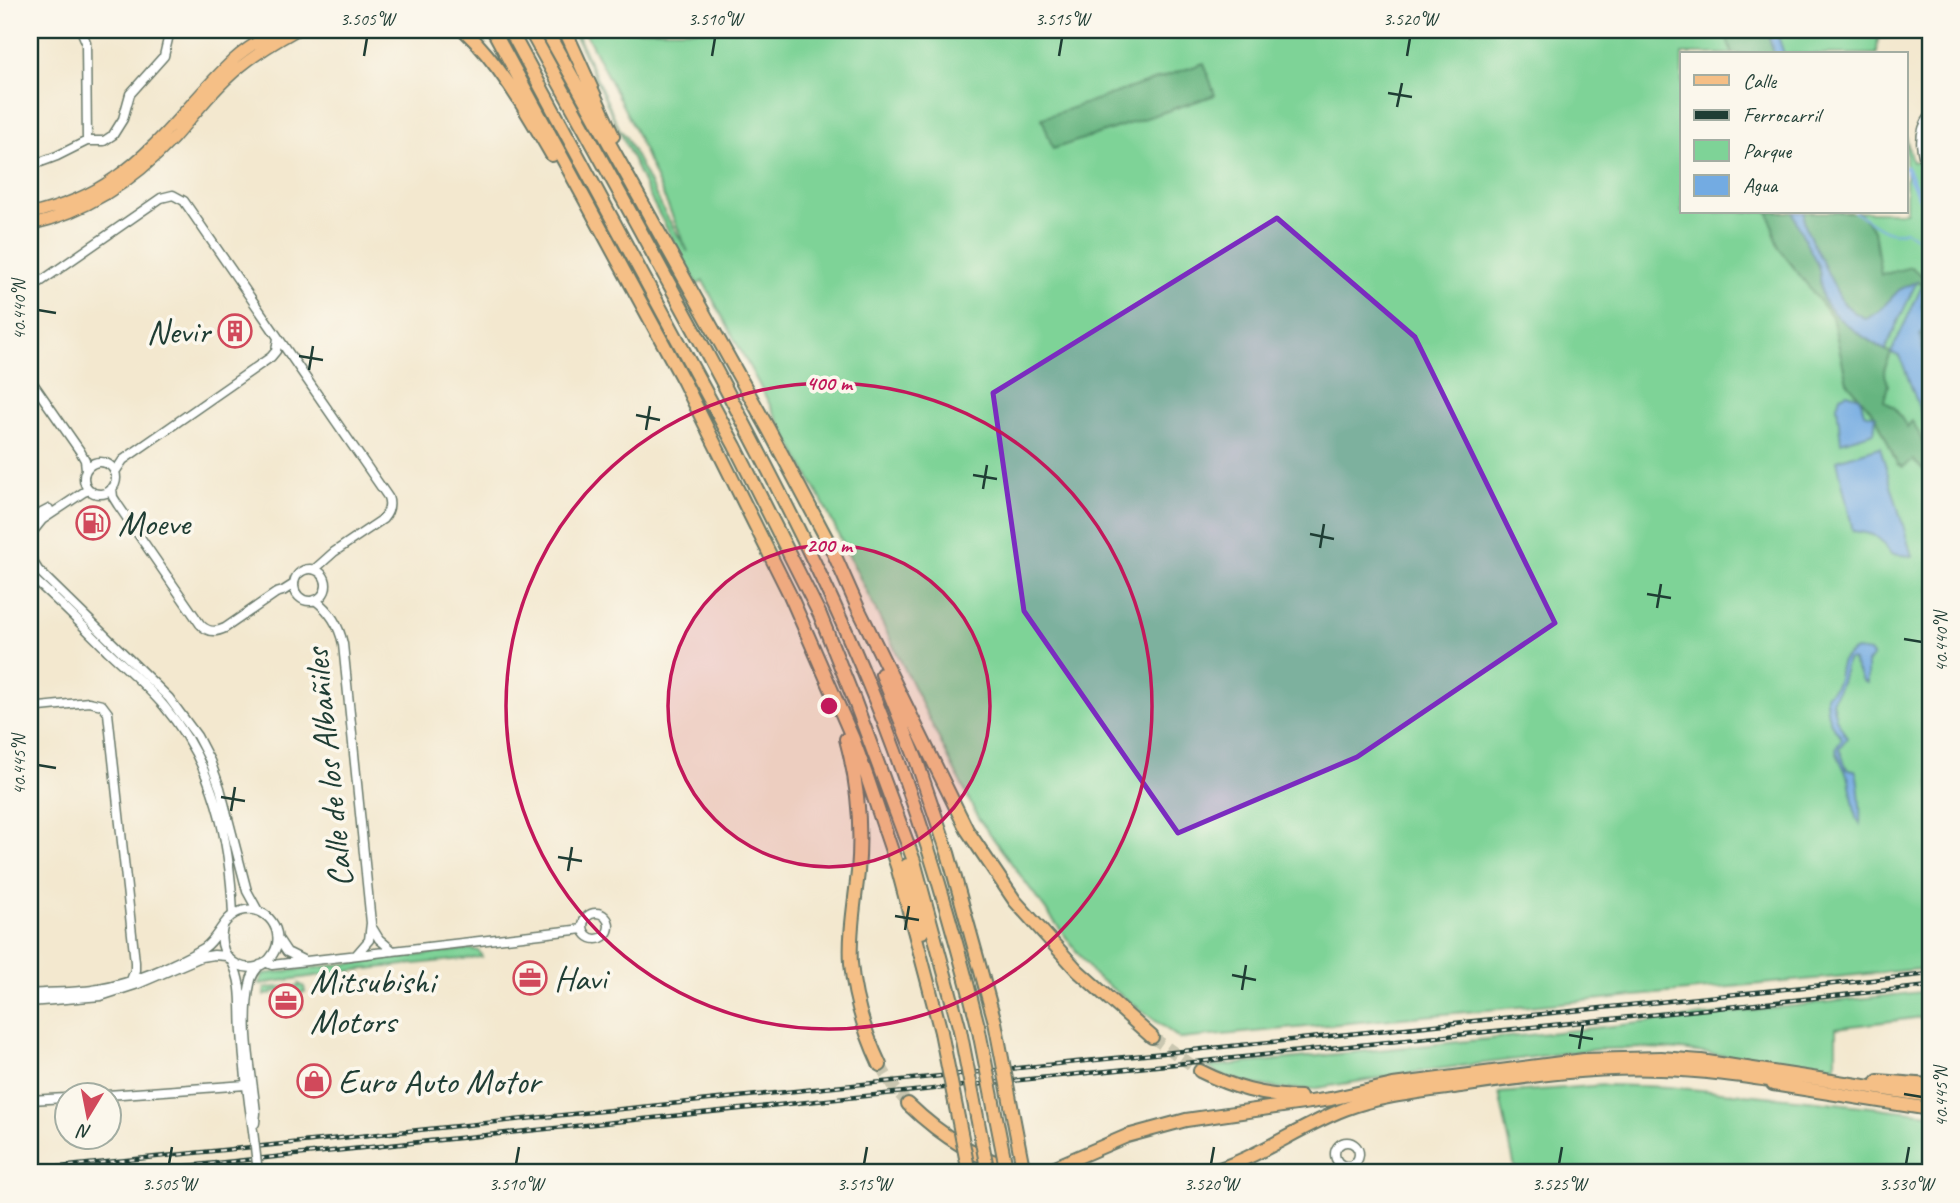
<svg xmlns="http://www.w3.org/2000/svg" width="1960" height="1203" font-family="Caveat,sans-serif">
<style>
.green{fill:#7ed397;stroke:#4e8866;stroke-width:2}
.forest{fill:#66b580;stroke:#42795a;stroke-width:2}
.water{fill:#73abe2;stroke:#49748b;stroke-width:2}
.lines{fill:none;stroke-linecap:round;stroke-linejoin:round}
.stream{stroke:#73abe2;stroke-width:2}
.canal{stroke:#73abe2;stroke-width:5}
.highway-tunnel{stroke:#c9c6b0;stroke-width:12;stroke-dasharray:12 6;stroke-linecap:butt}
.minor-casing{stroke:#69796a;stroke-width:11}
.major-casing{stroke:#69796a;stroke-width:13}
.highway-casing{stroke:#69796a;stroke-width:16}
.minor{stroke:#fff;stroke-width:8}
.major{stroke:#f5bf86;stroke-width:10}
.highway{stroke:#f5bf86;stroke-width:12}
.rail-casing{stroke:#1f3d34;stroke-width:4.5}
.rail{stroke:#fbf7ec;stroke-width:2;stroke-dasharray:5;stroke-linecap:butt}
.minor-bridge-casing{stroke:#69796a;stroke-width:11;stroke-linecap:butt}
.highway-bridge-casing{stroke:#69796a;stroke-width:16;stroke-linecap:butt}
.minor-bridge{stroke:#fff;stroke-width:8}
.highway-bridge{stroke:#f5bf86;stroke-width:12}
.marked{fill:#7b2cbf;fill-opacity:0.2;stroke:#7b2cbf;stroke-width:5;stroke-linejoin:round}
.ticks{fill:none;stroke:#1f3d34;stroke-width:2.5}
.ring{fill:none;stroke:#c2185b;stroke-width:3.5}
.labels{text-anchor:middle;stroke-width:7;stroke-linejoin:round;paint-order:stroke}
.poi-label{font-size:35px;fill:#1f3d34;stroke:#fbf7ec;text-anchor:start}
.street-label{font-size:35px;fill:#1f3d34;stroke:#fbf7ec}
.centre{fill:#c2185b;stroke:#fbf7ec;stroke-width:3.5}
.ring-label{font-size:21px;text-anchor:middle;font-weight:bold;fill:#c2185b;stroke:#fbf7ec;stroke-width:7;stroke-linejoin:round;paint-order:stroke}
.neatline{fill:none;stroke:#1f3d34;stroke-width:2.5}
.ticks-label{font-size:18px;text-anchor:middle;fill:#1f3d34}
</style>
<rect width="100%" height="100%" fill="#fbf7ec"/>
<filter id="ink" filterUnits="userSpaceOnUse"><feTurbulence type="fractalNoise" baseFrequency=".0143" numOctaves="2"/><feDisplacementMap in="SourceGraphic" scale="14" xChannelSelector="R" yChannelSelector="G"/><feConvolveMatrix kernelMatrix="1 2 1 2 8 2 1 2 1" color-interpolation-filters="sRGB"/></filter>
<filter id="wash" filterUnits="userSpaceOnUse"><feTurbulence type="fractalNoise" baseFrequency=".00686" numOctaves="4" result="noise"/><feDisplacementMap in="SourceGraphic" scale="28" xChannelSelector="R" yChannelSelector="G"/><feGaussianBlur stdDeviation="1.57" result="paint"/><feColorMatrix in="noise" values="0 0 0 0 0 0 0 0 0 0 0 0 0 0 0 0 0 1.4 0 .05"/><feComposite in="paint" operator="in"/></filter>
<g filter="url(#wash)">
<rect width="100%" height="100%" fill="#f3e8cf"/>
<!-- green -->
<path class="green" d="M573 30H577L581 44 619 128 626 137 666 215 688 252 633 126 584 30H1929V34L1878 38 1877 54H1682V212H1906V137L1912 162 1919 161 1930 186V968L1180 1039 1094 975 978 818 823 503 703 281 697 285 649 195Z
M471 949 479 951 482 957 357 970 259 984 263 974Z
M299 984 304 987 305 992 300 993 302 1008H298L296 989 272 992V994L264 995 265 988 299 986Z
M1930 991V1016L1836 1028V1070L1681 1050 1646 1048 1599 1049 1437 1069 1311 1089H1283L1252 1084 1223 1076 1207 1067 1539 1034Z
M1606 1085 1668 1087 1817 1101 1930 1114V1173H1516L1499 1093Z"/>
<!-- forest -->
<path class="forest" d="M1724 30H1767L1774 54H1732Z
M1204 63 1215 95 1053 149 1042 118Z
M1769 212H1793C1799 232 1811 248 1818 267 1822 278 1819 289 1823 299 1830 316 1873 345 1891 353L1884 370 1888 385 1884 401 1895 408 1907 427 1912 421C1925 440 1930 463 1930 486L1927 473 1913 460 1903 467 1897 464 1876 416 1847 382 1832 317 1778 247Z
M1804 212H1859L1874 230 1881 275 1911 267 1930 282V364L1923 350 1920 335 1924 328 1922 307 1926 286 1917 281 1899 290 1879 311 1866 319 1855 313 1842 302 1807 231 1804 220Z"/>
<!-- water -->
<path class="water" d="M1767 30H1776L1784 54H1774Z
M1793 212H1804V220L1807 231 1842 302 1855 313 1866 319 1879 311 1899 290 1917 281 1885 350C1868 340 1829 316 1823 298 1819 289 1822 278 1818 266 1810 248 1799 231 1793 212Z
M1923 284 1926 286 1922 307 1926 311 1928 327 1924 328 1920 335 1923 350 1930 364V438L1904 367 1899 356 1891 353Z
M1847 393 1860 397 1864 413 1876 416 1874 432 1841 442 1837 406 1840 396Z
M1880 447 1912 556 1891 554C1879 535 1875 534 1853 531L1837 460Z
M1856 650 1869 652 1873 657 1867 663V683L1862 681 1853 661 1850 659 1847 660 1841 682 1832 702 1836 718 1847 738 1839 748 1847 769 1855 770C1859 777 1861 814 1860 824L1856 818 1849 779 1837 754 1836 747 1842 738C1840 735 1837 732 1835 729 1828 721 1826 706 1826 695 1849 679 1828 662 1856 650Z"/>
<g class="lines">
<!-- stream -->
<path class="stream" d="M1854 212C1869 218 1887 240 1905 230L1930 247
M1924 284 1930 269"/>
<!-- canal -->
<path class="canal" d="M1906 168 1928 215 1930 230"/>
</g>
</g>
<g filter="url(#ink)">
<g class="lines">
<!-- highway-tunnel -->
<path class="highway-tunnel" d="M1152 1037 1200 1071
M880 1065 892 1085 908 1104"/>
<defs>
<path id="minor" d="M81 30 86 42 87 141
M1930 116C1915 135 1922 157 1930 177
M30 166 57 156 87 141H104L113 135 123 119 130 94 164 56 168 39 167 30
M30 289 161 198 173 195 184 201 388 497C391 505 389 512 383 519L334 552 315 569
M30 379 80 451 85 460 86 469
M84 478a16 16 0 1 1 32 0a16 16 0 1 1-32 0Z
M115 472 123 460 271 357 276 351 278 338
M112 488 113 497 118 505 200 624C207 632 215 633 225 628L276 593 283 591 294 584
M30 519 49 509
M30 535 42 520 84 492 90 490
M30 557 38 570 169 698 197 736 210 761 220 788 247 891 258 911
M294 585a16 16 0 1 1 32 0a16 16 0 1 1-32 0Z
M30 576C57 599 82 625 107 650 126 668 147 686 164 706 214 765 230 839 233 915
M315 600C330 611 339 625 343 644L371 923 369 940 356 955
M30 708 89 702 102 705 108 713 135 962V970L131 980
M583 926a13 13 0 1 1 26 0a13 13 0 1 1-26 0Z
M373 929 379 939 393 951
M279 940 287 952 303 960
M232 962C244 985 240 1007 242 1032 244 1065 248 1098 253 1131
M265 962 272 965 583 929
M30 994C53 992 77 993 99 989 133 983 175 965 204 948 219 938 223 916 241 911 266 903 287 932 273 954 256 982 213 964 223 927
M30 1002 101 996 138 984 201 957 214 955 226 956
M108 1095 246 1085
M30 1100 66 1098
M255 1123 256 1113C252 1072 241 1026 250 984 251 976 255 971 260 965
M1335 1154a12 12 0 1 1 24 0a12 12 0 1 1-24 0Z"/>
<path id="major" d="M30 214C60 207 89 196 114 178 161 146 192 98 233 60 246 48 263 38 278 30
M30 225C86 212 135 180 174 138 195 114 214 89 239 68 257 53 277 41 297 30"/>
<path id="highway" d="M464 30C500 64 527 112 552 155
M493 30 684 382 790 595 853 739 867 777 897 866 941 1032
M510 30 735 446 820 615 855 702 914 861 960 1030
M530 30C590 139 651 249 710 359 767 466 823 573 869 685 915 796 949 910 978 1026
M546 30 769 430 830 545 858 608 967 830 1015 901 1078 971 1152 1037
M565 30 613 136
M882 674 916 759 948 853 995 1022
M846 739C858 783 862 827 858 872 855 902 849 933 851 963 854 999 865 1033 880 1065
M907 865 922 932
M1200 1071C1234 1088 1262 1096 1300 1097
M1878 1081 1930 1085
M1773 1084 1930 1109
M908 1104C943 1138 979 1159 1025 1173
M1041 1173 1127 1136 1186 1120 1331 1099 1393 1085 1584 1060 1661 1058 1701 1061 1930 1096
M1206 1173C1255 1160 1298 1127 1345 1109 1380 1096 1418 1092 1454 1087 1522 1077 1592 1066 1660 1069 1701 1070 1742 1076 1782 1082"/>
</defs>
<!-- minor casing -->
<use href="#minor" class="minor-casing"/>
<!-- major casing -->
<use href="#major" class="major-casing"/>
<!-- highway casing -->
<use href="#highway" class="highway-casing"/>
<!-- minor -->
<use href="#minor" class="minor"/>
<!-- major -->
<use href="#major" class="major"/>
<!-- highway -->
<use href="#highway" class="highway"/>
<defs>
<path id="rail" d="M30 1170 1930 974
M120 1173 1930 986"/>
</defs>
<!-- rail casing -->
<use href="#rail" class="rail-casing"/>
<!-- rail -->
<use href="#rail" class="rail"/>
<defs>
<path id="minor-bridge" d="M253 1131 258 1172"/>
<path id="highway-bridge" d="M995 1022 1024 1173
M978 1026 1007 1173
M960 1030 988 1173
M941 1032 969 1173"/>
</defs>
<!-- minor-bridge casing -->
<use href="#minor-bridge" class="minor-bridge-casing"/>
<!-- highway-bridge casing -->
<use href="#highway-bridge" class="highway-bridge-casing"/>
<!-- minor-bridge -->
<use href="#minor-bridge" class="minor-bridge"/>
<!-- highway-bridge -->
<use href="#highway-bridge" class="highway-bridge"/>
</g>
</g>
<!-- marked area -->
<path class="marked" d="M1277 218 1415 337 1555 623 1357 757 1178 833 1024 611 993 393Z"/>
<!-- ticks -->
<path class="ticks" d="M364 56 367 38M712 56 715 38M1059 56 1062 38M1407 56 1410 38M1388 93 1412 97M1397 107 1402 83M38 310 56 313M299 356 323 360M309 370 313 346M636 415 660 420M646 430 650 406M973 475 997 479M983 489 987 465M1310 534 1334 539M1320 548 1324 524M1647 594 1671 598M1657 608 1661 584M1904 639 1922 642M38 765 56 768M221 797 245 801M231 811 235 787M558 857 582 861M568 871 572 847M895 916 919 920M905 930 909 906M1232 975 1256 980M1242 990 1246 965M1569 1035 1593 1039M1579 1049 1583 1025M1904 1094 1922 1097M169 1164 172 1147M516 1164 519 1147M864 1164 867 1147M1211 1164 1214 1147M1559 1164 1562 1147M1906 1164 1909 1147"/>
<!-- distance rings -->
<circle cx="829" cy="706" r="161" fill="#c2185b" fill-opacity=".12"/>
<g class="ring">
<circle cx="829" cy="706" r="161"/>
<circle cx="829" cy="706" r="323"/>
</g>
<!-- icons -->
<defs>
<symbol id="building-ring" viewBox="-11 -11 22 22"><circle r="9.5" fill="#fbf7ec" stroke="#d1495b" stroke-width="1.5"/><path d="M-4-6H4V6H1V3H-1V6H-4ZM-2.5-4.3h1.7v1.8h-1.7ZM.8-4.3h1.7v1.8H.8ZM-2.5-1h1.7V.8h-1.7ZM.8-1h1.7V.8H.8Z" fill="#d1495b"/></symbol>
<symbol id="fuel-ring" viewBox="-11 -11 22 22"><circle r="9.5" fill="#fbf7ec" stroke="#d1495b" stroke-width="1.5"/><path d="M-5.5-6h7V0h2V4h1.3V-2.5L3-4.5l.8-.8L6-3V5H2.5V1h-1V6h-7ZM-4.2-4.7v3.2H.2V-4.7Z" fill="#d1495b"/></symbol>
<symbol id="office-ring" viewBox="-11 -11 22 22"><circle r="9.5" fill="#fbf7ec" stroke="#d1495b" stroke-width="1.5"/><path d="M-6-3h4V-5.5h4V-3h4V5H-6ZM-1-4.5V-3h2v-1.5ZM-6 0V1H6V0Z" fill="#d1495b"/></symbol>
<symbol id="shop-ring" viewBox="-11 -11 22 22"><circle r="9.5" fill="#fbf7ec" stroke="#d1495b" stroke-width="1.5"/><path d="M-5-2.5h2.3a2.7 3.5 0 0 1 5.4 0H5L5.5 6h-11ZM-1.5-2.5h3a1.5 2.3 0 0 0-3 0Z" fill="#d1495b"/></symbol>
</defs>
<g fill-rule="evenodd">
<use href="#building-ring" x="216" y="312" width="38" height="38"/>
<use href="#fuel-ring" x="74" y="504" width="38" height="38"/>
<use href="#office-ring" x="511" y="959" width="38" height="38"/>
<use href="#office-ring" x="267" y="982" width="38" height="38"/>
<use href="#shop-ring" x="295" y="1062" width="38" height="38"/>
</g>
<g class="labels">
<!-- poi labels -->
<g class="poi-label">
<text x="210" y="343" text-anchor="end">Nevir</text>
<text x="118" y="535">Moeve</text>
<text x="554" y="990">Havi</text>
<text x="310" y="993">Mitsubishi<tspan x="310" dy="40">Motors</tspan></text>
<text x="338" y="1093">Euro Auto Motor</text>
</g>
<!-- street labels -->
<g class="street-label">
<text transform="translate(328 768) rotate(-96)" y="12">Calle de los Albañiles</text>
</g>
</g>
<circle cx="829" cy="706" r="10" class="centre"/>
<g class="ring-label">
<text x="829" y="390">400 m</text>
<text x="829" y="552">200 m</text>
</g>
<!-- margin -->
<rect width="1960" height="1203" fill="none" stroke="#fbf7ec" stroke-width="77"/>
<!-- legend -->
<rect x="1680" y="52" width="228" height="161" fill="#fbf7ec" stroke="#a3ada2" stroke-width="2"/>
<rect x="1694" y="75" width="35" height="10" fill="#f5bf86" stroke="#a3ada2" stroke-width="2"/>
<text x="1743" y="88" font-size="21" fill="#1f3d34">Calle</text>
<rect x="1694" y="110" width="35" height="10" fill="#1f3d34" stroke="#a3ada2" stroke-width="2"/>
<text x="1743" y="122" font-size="21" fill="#1f3d34">Ferrocarril</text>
<rect x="1694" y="140" width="35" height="21" fill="#7ed397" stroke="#a3ada2" stroke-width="2"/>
<text x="1743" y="158" font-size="21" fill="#1f3d34">Parque</text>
<rect x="1694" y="175" width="35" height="21" fill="#73abe2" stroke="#a3ada2" stroke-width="2"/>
<text x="1743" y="192" font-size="21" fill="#1f3d34">Agua</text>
<!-- north arrow -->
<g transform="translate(88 1116) rotate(190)"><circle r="33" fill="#fbf7ec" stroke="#a3ada2" stroke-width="2"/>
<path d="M0-5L12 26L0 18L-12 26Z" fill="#d1495b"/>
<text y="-10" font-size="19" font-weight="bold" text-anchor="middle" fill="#1f3d34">N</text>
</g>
<rect x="38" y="38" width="1884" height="1126" class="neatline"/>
<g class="ticks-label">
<text x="367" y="25">3.505°W</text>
<text x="715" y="25">3.510°W</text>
<text x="1062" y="25">3.515°W</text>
<text x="1410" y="25">3.520°W</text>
<text transform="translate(19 310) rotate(-90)" y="6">40.440°N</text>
<text transform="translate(1941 642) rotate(-90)" y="6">40.440°N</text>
<text transform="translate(19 765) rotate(-90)" y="6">40.445°N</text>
<text transform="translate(1941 1097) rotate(-90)" y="6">40.445°N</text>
<text x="169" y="1190">3.505°W</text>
<text x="516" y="1190">3.510°W</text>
<text x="864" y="1190">3.515°W</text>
<text x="1211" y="1190">3.520°W</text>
<text x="1559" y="1190">3.525°W</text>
<text x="1906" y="1190">3.530°W</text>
</g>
</svg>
